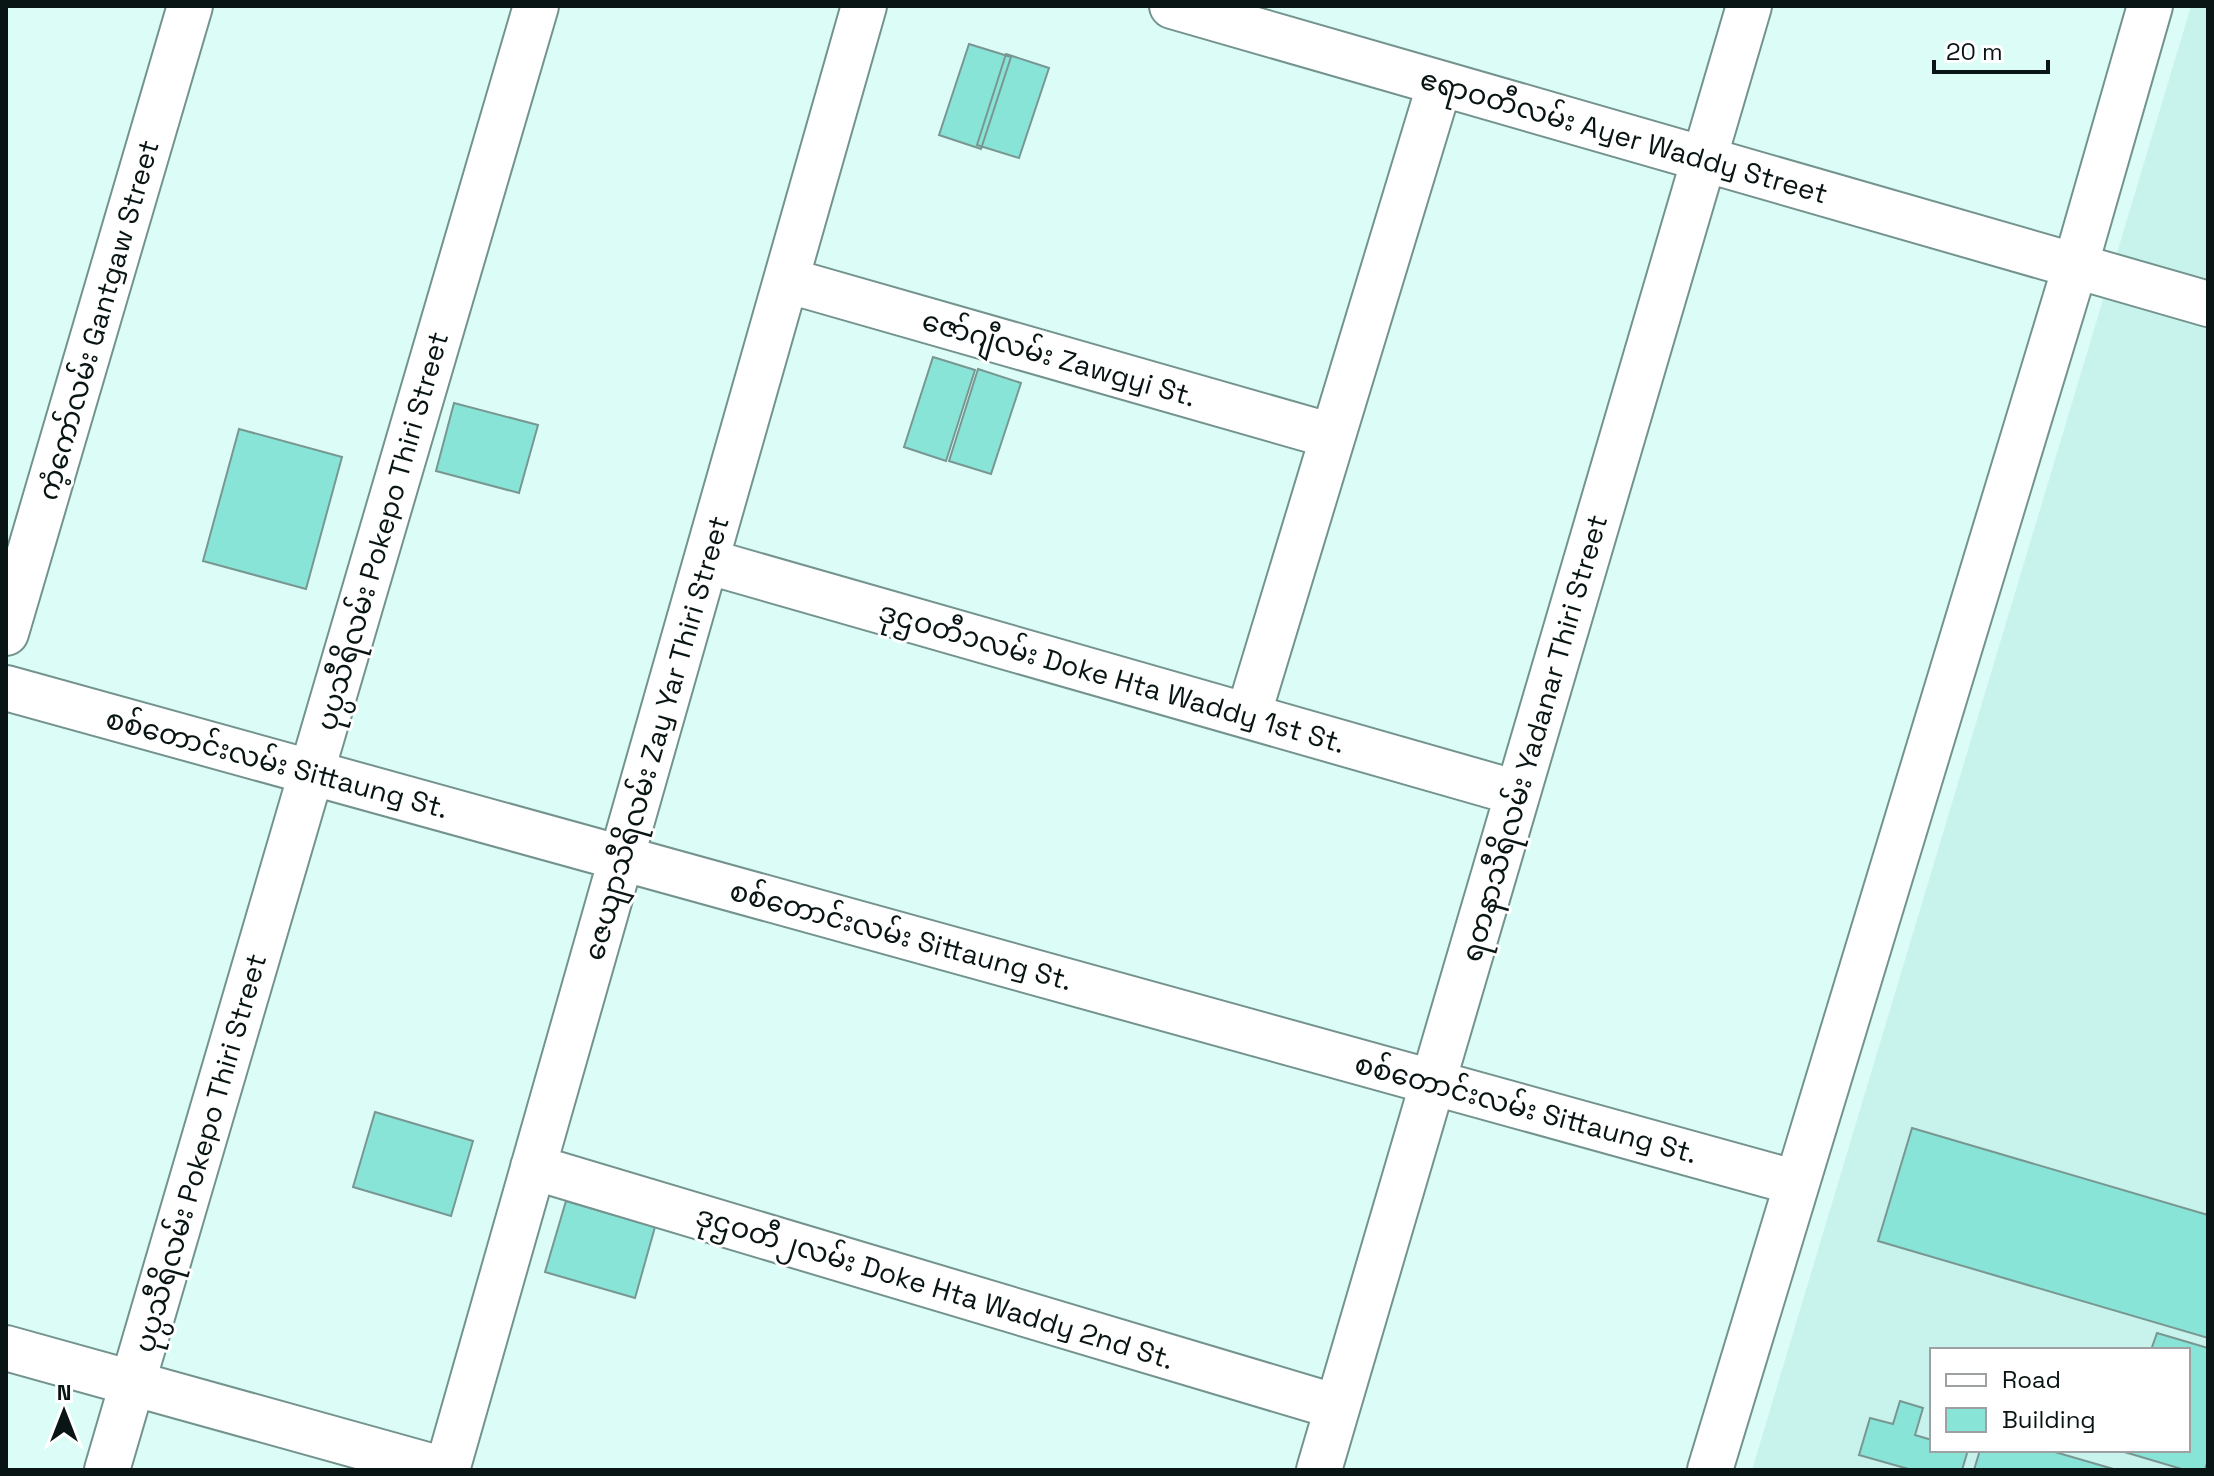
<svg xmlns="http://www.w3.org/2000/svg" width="2214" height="1476" font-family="'Space Grotesk','Noto Sans Myanmar',sans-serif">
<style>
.built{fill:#c8f3ec;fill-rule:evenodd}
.building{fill:#89e4d8;stroke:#789792;stroke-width:2}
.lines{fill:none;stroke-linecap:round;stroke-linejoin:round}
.minor-casing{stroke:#74938e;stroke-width:48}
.minor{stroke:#fff;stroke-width:44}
.labels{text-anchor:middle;stroke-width:6;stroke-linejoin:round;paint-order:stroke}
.street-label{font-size:28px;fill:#091514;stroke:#fff}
</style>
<rect width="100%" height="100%" fill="#dcfdf7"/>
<!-- built -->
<path class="built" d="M2191 6H2208V1470H1752ZM1932 1350H2188V1450H1932Z"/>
<!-- building -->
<path class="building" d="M969 44 1011 57 981 149 939 135Z
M1006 54 1049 68 1019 158 977 145Z
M933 357 975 370 946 461 904 447Z
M978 369 1021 383 991 474 949 461Z
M454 403 538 425 519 493 436 471Z
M239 429 342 457 306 589 203 561Z
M375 1112 473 1141 451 1216 353 1187Z
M1912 1128 2208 1215V1338L1878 1241Z
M566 1201 655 1227 635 1298 545 1272Z
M2157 1333 2208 1348V1459L2205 1470H2185L2121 1451 2188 1450V1350H2151Z
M1900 1401 1923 1408 1915 1435 1932 1440V1450H1968L1962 1470H1912L1859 1455 1870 1418 1893 1424Z
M1980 1450H2048L2117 1470H1974Z"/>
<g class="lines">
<defs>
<path id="minor" d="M1172 6 2208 304
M786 280 1332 436
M706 561 1517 793
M6 633 190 6
M6 688 1797 1183
M1248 716 1440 83
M533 1167 1337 1407
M6 1348 445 1470
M107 1470 536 6
M447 1470 864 6
M1319 1470 1749 6
M1710 1470 2075 267 2150 6"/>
</defs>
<!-- minor casing -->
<use href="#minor" class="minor-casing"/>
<!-- minor -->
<use href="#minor" class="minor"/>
</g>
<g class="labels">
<!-- street labels -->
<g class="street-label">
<text transform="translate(1624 136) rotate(16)" y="10">ဧရာဝတီလမ်း Ayer Waddy Street</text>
<text transform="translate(98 320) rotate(-74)" y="10">ကံ့ကော်လမ်း Gantgaw Street</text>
<text transform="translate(1059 358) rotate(16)" y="10">ဇော်ဂျီလမ်း Zawgyi St.</text>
<text transform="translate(382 531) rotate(-74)" y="10">ပုပ္ပသီရိလမ်း Pokepo Thiri Street</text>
<text transform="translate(1112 677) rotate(16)" y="10">ဒုဌဝတီ၁လမ်း Doke Hta Waddy 1st St.</text>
<text transform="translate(656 738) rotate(-74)" y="10">ဇေယျာသီရိလမ်း Zay Yar Thiri Street</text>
<text transform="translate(1534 738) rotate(-74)" y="10">ရတနာသီရိလမ်း Yadanar Thiri Street</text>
<text transform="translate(277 763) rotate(15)" y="10">စစ်တောင်းလမ်း Sittaung St.</text>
<text transform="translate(901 935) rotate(15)" y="10">စစ်တောင်းလမ်း Sittaung St.</text>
<text transform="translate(1526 1108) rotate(15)" y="10">စစ်တောင်းလမ်း Sittaung St.</text>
<text transform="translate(200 1153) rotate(-74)" y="10">ပုပ္ပသီရိလမ်း Pokepo Thiri Street</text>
<text transform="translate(935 1287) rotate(17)" y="10">ဒုဌဝတီ၂လမ်း Doke Hta Waddy 2nd St.</text>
</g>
</g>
<!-- border -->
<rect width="2214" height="1476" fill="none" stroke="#091514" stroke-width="16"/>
<!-- legend -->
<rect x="1930" y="1348" width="260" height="104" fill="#ffffff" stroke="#9da1a1" stroke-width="2"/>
<rect x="1946" y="1374" width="40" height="12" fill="#ffffff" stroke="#9da1a1" stroke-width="2"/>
<text x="2002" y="1388" font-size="24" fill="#091514">Road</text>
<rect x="1946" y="1408" width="40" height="24" fill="#89e4d8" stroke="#9da1a1" stroke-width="2"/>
<text x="2002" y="1428" font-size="24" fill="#091514">Building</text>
<!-- north arrow -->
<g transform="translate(64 1412)" stroke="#ffffff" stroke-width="6" paint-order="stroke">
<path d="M0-6L14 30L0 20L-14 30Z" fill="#091514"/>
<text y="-12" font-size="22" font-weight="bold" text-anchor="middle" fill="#091514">N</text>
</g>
<!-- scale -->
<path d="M1934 60v12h114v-12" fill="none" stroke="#091514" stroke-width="4"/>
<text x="1946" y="60" font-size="24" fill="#091514" stroke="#ffffff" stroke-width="6" paint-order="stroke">20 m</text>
</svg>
